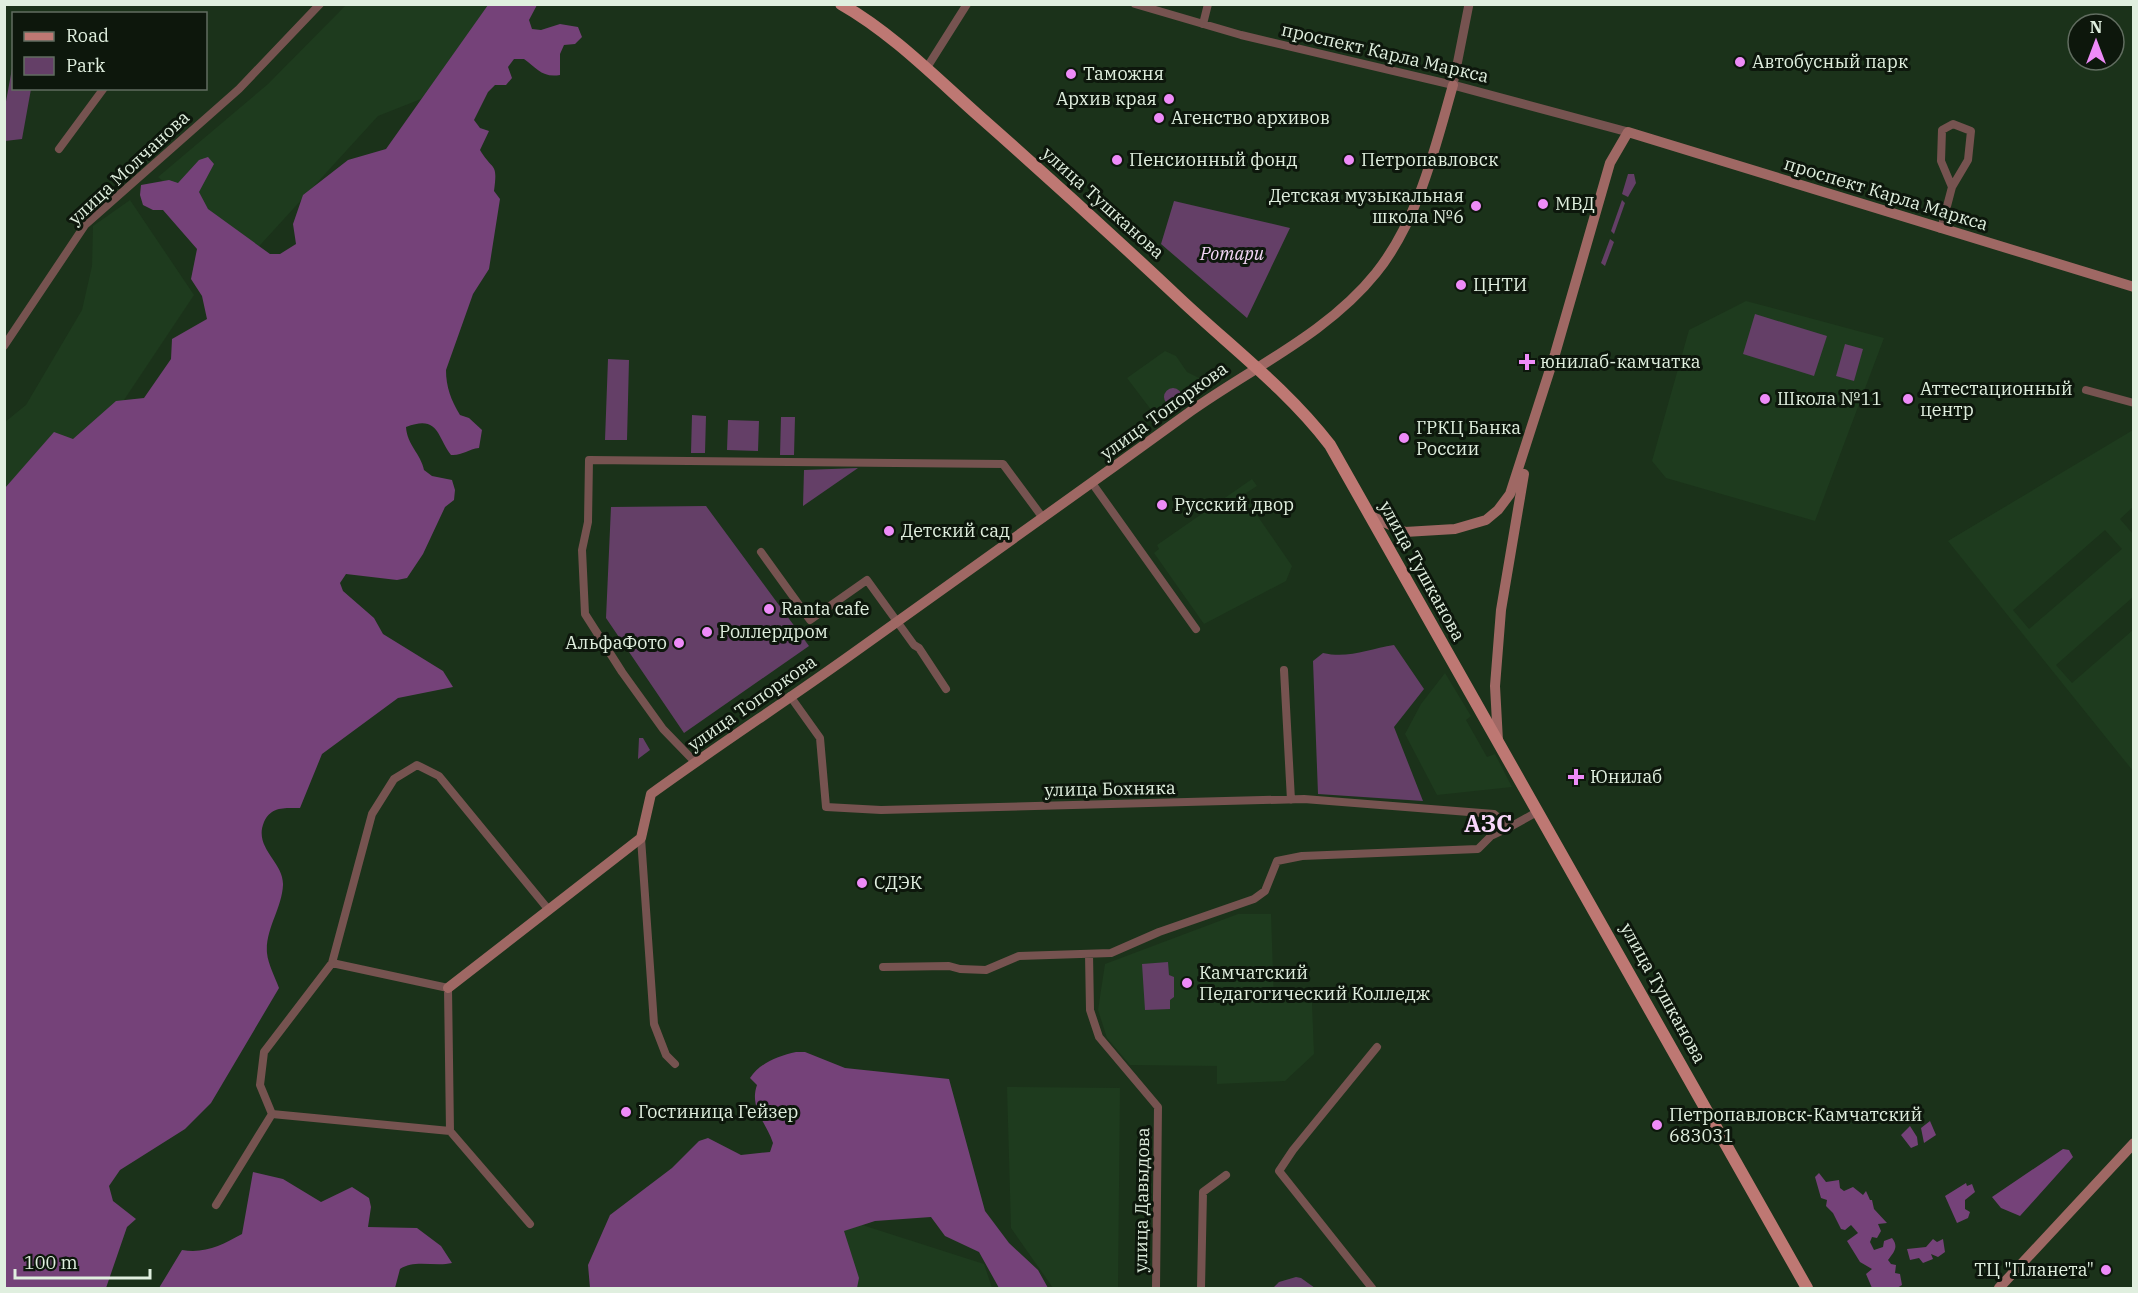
<svg xmlns="http://www.w3.org/2000/svg" width="2138" height="1293" font-family="'IBM Plex Serif',serif">
<style>
.built{fill:#1e3b1e;fill-rule:evenodd}
.green{fill:#643f67}
.forest{fill:#754279}
.lines{fill:none;stroke-linecap:round;stroke-linejoin:round}
.minor{stroke:#765350;stroke-width:8}
.tertiary{stroke:#765350;stroke-width:9}
.secondary{stroke:#9f6864;stroke-width:10}
.primary{stroke:#be7873;stroke-width:12}
.poi-dot{fill:#ee8bf8;stroke:#0d170c;stroke-width:2}
.labels{text-anchor:middle;stroke-width:6;stroke-linejoin:round;paint-order:stroke}
.street-label{font-size:18px;fill:#e0efdf;stroke:#0d170c}
.poi-label{font-size:18px;fill:#e0efdf;stroke:#0d170c;text-anchor:start}
.park-label{font-size:18px;font-style:italic;fill:#f6d8f8;stroke:#0d170c}
.district-label{font-size:24px;font-weight:bold;fill:#f8d7fb;stroke:#0d170c}
</style>
<rect width="100%" height="100%" fill="#1b321a"/>
<!-- built -->
<path class="built" d="M346 5H498L421 99 378 116 250 256 158 177 268 84Z
M130 200 194 295 108 424 5 529V422L26 405 82 310 92 266 93 226Z
M1746 301 1884 338 1815 521 1666 478 1652 461 1689 330Z
M1165 351 1176 356 1187 372 1207 382 1158 419 1127 378Z
M2133 430V507L2120 519 2133 534V597L2056 665 2072 683 2133 630V771L1948 541ZM2105 530 2122 549 2029 629 2013 610Z
M1252 479 1257 486 1243 495 1292 566 1286 581 1204 624 1154 553 1159 549 1157 545Z
M1445 673 1471 716 1466 720 1487 757 1495 754 1512 787 1437 795 1405 734 1421 704Z
M1238 914H1271L1274 1002 1312 1003 1314 1054 1285 1081 1217 1084V1066L1130 1065 1107 1038 1098 1010 1105 964Z
M1007 1087 1120 1088 1118 1288H1053L1011 1228Z
M856 1223 984 1264 992 1288H838L831 1232Z"/>
<!-- green -->
<path class="green" d="M13 63 14 88 31 89 22 139 5 141V107Z
M1628 174H1634L1636 183 1628 197 1622 194Z
M1622 200 1625 203 1614 234 1611 231Z
M1174 201 1290 228 1247 318 1161 244Z
M1610 239 1614 242 1605 266 1601 263Z
M1755 314 1827 336 1814 376 1743 354Z
M1845 344 1863 349 1854 381 1836 376Z
M608 359 629 360 627 440H605Z
M1164 397a9 9 0 1 1 18 0a9 9 0 1 1-18 0Z
M692 415 706 416 705 453H691Z
M781 417H795L794 455H780Z
M728 420 759 421 758 451 727 450Z
M858 468 803 506 804 470Z
M706 506 809 646 684 733 606 618 611 507Z
M1394 645 1424 689 1394 727 1423 801 1318 794 1313 661 1323 653C1348 659 1369 649 1394 645Z
M639 738H643L650 750 638 759Z
M1168 962 1169 975 1174 977V997L1170 1000V1009L1145 1010 1142 964Z
M1296 1277 1301 1278 1315 1288H1273L1279 1282Z"/>
<!-- forest -->
<path class="forest" d="M488 5H537L529 20 532 29 541 30 560 24 578 27 582 37 575 44 564 45 560 54V75C542 78 537 68 524 59H514L508 67 512 78 506 85H495L488 92 474 120 480 128 489 131 480 150C493 172 498 161 494 191L500 199 489 269 473 294 446 370C446 387 451 400 460 415L469 418 482 430 479 448C468 449 462 456 451 455 437 437 439 414 406 427 407 445 421 454 424 470L432 476 452 480 455 490 454 500 445 507 423 554 407 578 397 580 346 574 340 583 343 591 374 618 383 634 443 671 453 687 398 698 322 754 300 808C285 808 271 806 264 822 253 848 284 862 283 885 282 908 265 930 267 953 268 964 275 977 279 988L211 1103 185 1129 120 1170 109 1186 113 1201 136 1219 127 1227 106 1288H5V488L54 432 73 439 116 401 144 398 171 359 172 339 207 319 202 296 191 279 197 249 163 210H153L143 205 140 195 141 185 169 180 178 183 199 160 208 157 214 164 199 192 208 209 270 254H280L296 244 293 224 303 195 348 160 386 149Z
M796 1052H805L845 1068 949 1079 985 1211 1009 1243 1038 1270 1048 1288H999L979 1252 945 1236 931 1217 875 1221 844 1231 859 1278 857 1288H590L588 1265 610 1215 672 1168 699 1141 708 1138 741 1155 770 1152 773 1143C766 1122 749 1108 757 1085L750 1078C760 1063 778 1056 796 1052Z
M1930 1121 1936 1135 1924 1143 1921 1128Z
M1910 1126 1917 1137 1918 1145 1911 1148 1901 1135Z
M2063 1149 2069 1150 2073 1157 2020 1216 2001 1208 1992 1197Z
M253 1172 283 1179 321 1202 352 1187 369 1198 371 1207 368 1227 417 1228 441 1246 452 1263C435 1267 414 1259 400 1269L395 1288H159L182 1250C205 1254 222 1245 242 1234Z
M1819 1173 1826 1182 1839 1180 1840 1188 1844 1191 1853 1187 1863 1195 1866 1191 1870 1200H1872L1874 1209 1887 1223 1878 1224 1881 1231 1877 1238 1872 1237 1870 1242 1874 1250 1883 1247 1884 1241 1892 1238C1899 1247 1894 1252 1888 1260L1891 1264 1896 1265 1895 1273 1900 1274 1902 1285 1897 1288H1872L1866 1274 1872 1269 1860 1262 1847 1241 1858 1233 1851 1225 1845 1230 1841 1229 1833 1213 1826 1206 1827 1200 1821 1198 1815 1177Z
M1966 1183 1967 1186 1972 1184 1975 1192 1965 1200V1209L1970 1212 1968 1218 1957 1223 1945 1196Z
M1933 1239 1937 1242 1943 1239 1945 1252 1938 1257 1931 1254 1933 1259 1923 1263 1919 1258 1910 1260 1907 1249 1926 1247Z"/>
<g class="lines">
<!-- minor -->
<path class="minor" d="M1135 4 1241 35 1453 85
M1203 24 1208 4
M926 69 967 4
M59 149 104 88
M1941 229 1952 187 1941 161 1942 130 1953 124 1971 131 1968 160 1952 187
M4 346 85 225 239 89 320 4
M2086 390 2134 403
M1092 483 1196 629
M761 552 810 620 867 580 914 645 919 648 946 689
M1284 670 1291 800
M790 696 820 738 826 807 881 810 1304 799 1494 814 1510 827 1537 812
M695 762 663 729 622 672 585 614 582 550 588 522 589 460 1003 464 1043 518
M641 838 654 1024 666 1055 675 1064
M1089 954 1090 1010 1099 1037 1158 1107 1156 1288
M332 963 448 988 450 1131
M883 967 949 966 960 969 986 970 1019 956 1111 953 1159 932 1254 899 1265 891 1277 861 1302 856 1478 849 1491 836 1510 827
M272 1114 450 1131 530 1224
M216 1205 272 1114 260 1085 264 1052 332 963 372 814 394 779 417 765 439 776 548 909
M1201 1288 1203 1192 1226 1175
M1372 1288 1279 1171 1293 1150 1377 1047"/>
<!-- tertiary -->
<path class="tertiary" d="M1469 4 1453 85 1628 132"/>
<!-- secondary -->
<path class="secondary" d="M1369 515 1405 532 1455 529 1486 520 1498 510 1510 494 1555 354 1610 163 1628 132 2134 287
M1498 741 1495 686 1501 610 1524 474
M448 988 641 838 651 794C720 744 791 698 859 649 970 569 1081 491 1191 411 1253 367 1328 333 1376 273 1418 221 1435 148 1453 85
M1999 1288 2134 1143"/>
<!-- primary -->
<path class="primary" d="M841 4C892 33 935 77 979 116 1047 176 1114 237 1180 299 1231 347 1287 389 1330 445L1807 1288"/>
</g>
<!-- markers -->
<g class="poi-dot">
<circle cx="1740" cy="62" r="6"/>
<circle cx="1071" cy="74" r="6"/>
<circle cx="1169" cy="99" r="6"/>
<circle cx="1159" cy="118" r="6"/>
<circle cx="1117" cy="160" r="6"/>
<circle cx="1349" cy="160" r="6"/>
<circle cx="1543" cy="204" r="6"/>
<circle cx="1476" cy="206" r="6"/>
<circle cx="1461" cy="285" r="6"/>
<path d="M1524 353h6v6h6v6h-6v6h-6v-6h-6v-6h6z"/>
<circle cx="1765" cy="399" r="6"/>
<circle cx="1908" cy="399" r="6"/>
<circle cx="1404" cy="438" r="6"/>
<circle cx="1162" cy="505" r="6"/>
<circle cx="889" cy="531" r="6"/>
<circle cx="769" cy="609" r="6"/>
<circle cx="707" cy="632" r="6"/>
<circle cx="679" cy="643" r="6"/>
<path d="M1573 768h6v6h6v6h-6v6h-6v-6h-6v-6h6z"/>
<circle cx="862" cy="883" r="6"/>
<circle cx="1187" cy="983" r="6"/>
<circle cx="626" cy="1112" r="6"/>
<circle cx="1657" cy="1125" r="6"/>
<circle cx="2106" cy="1270" r="6"/>
</g>
<g class="labels">
<!-- street labels -->
<g class="street-label">
<text transform="translate(1385 53) rotate(13)" y="6">проспект Карла Маркса</text>
<text transform="translate(129 168) rotate(-43)" y="6">улица Молчанова</text>
<text transform="translate(1886 194) rotate(17)" y="6">проспект Карла Маркса</text>
<text transform="translate(1103 203) rotate(42)" y="6">улица Тушканова</text>
<text transform="translate(1164 411) rotate(-36)" y="6">улица Топоркова</text>
<text transform="translate(1422 571) rotate(61)" y="6">улица Тушканова</text>
<text transform="translate(752 703) rotate(-35)" y="6">улица Топоркова</text>
<text transform="translate(1110 789) rotate(-1)" y="6">улица Бохняка</text>
<text transform="translate(1663 993) rotate(61)" y="6">улица Тушканова</text>
<text transform="translate(1142 1200) rotate(-89)" y="6">улица Давыдова</text>
</g>
<!-- poi labels -->
<g class="poi-label">
<text x="1752" y="68">Автобусный парк</text>
<text x="1083" y="80">Таможня</text>
<text x="1157" y="105" text-anchor="end">Архив края</text>
<text x="1171" y="124">Агенство архивов</text>
<text x="1129" y="166">Пенсионный фонд</text>
<text x="1361" y="166">Петропавловск</text>
<text x="1464" y="202" text-anchor="end">Детская музыкальная<tspan x="1464" dy="21">школа №6</tspan></text>
<text x="1555" y="210">МВД</text>
<text x="1473" y="291">ЦНТИ</text>
<text x="1540" y="368">юнилаб-камчатка</text>
<text x="1920" y="395">Аттестационный<tspan x="1920" dy="21">центр</tspan></text>
<text x="1777" y="405">Школа №11</text>
<text x="1416" y="434">ГРКЦ Банка<tspan x="1416" dy="21">России</tspan></text>
<text x="1174" y="511">Русский двор</text>
<text x="901" y="537">Детский сад</text>
<text x="781" y="615">Ranta cafe</text>
<text x="719" y="638">Роллердром</text>
<text x="667" y="649" text-anchor="end">АльфаФото</text>
<text x="1590" y="783">Юнилаб</text>
<text x="874" y="889">СДЭК</text>
<text x="1199" y="979">Камчатский<tspan x="1199" dy="21">Педагогический Колледж</tspan></text>
<text x="638" y="1118">Гостиница Гейзер</text>
<text x="1669" y="1121">Петропавловск-Камчатский<tspan x="1669" dy="21">683031</tspan></text>
<text x="2094" y="1276" text-anchor="end">ТЦ "Планета"</text>
</g>
<!-- park labels -->
<g class="park-label">
<text x="1232" y="260">Ротари</text>
</g>
<!-- district labels -->
<g class="district-label">
<text x="1488" y="832">АЗС</text>
</g>
</g>
<!-- border -->
<rect width="2138" height="1293" fill="none" stroke="#e0efdf" stroke-width="12"/>
<!-- legend -->
<rect x="12" y="12" width="195" height="78" fill="#0d170c" stroke="#616d60" stroke-width="1.5"/>
<rect x="24" y="32" width="30" height="9" fill="#be7873" stroke="#616d60" stroke-width="1.5"/>
<text x="66" y="42" font-size="18" fill="#e0efdf">Road</text>
<rect x="24" y="57" width="30" height="18" fill="#643f67" stroke="#616d60" stroke-width="1.5"/>
<text x="66" y="72" font-size="18" fill="#e0efdf">Park</text>
<!-- north arrow -->
<g transform="translate(2096 42)"><circle r="28" fill="#0d170c" stroke="#616d60" stroke-width="1.5"/>
<path d="M0-4.5L10 22L0 15L-10 22Z" fill="#ee8bf8"/>
<text y="-9" font-size="16" font-weight="bold" text-anchor="middle" fill="#e0efdf">N</text>
</g>
<!-- scale -->
<path d="M15 1269v9h135v-9" fill="none" stroke="#e0efdf" stroke-width="3"/>
<text x="24" y="1269" font-size="18" fill="#e0efdf" stroke="#0d170c" stroke-width="4.5" paint-order="stroke">100 m</text>
</svg>
